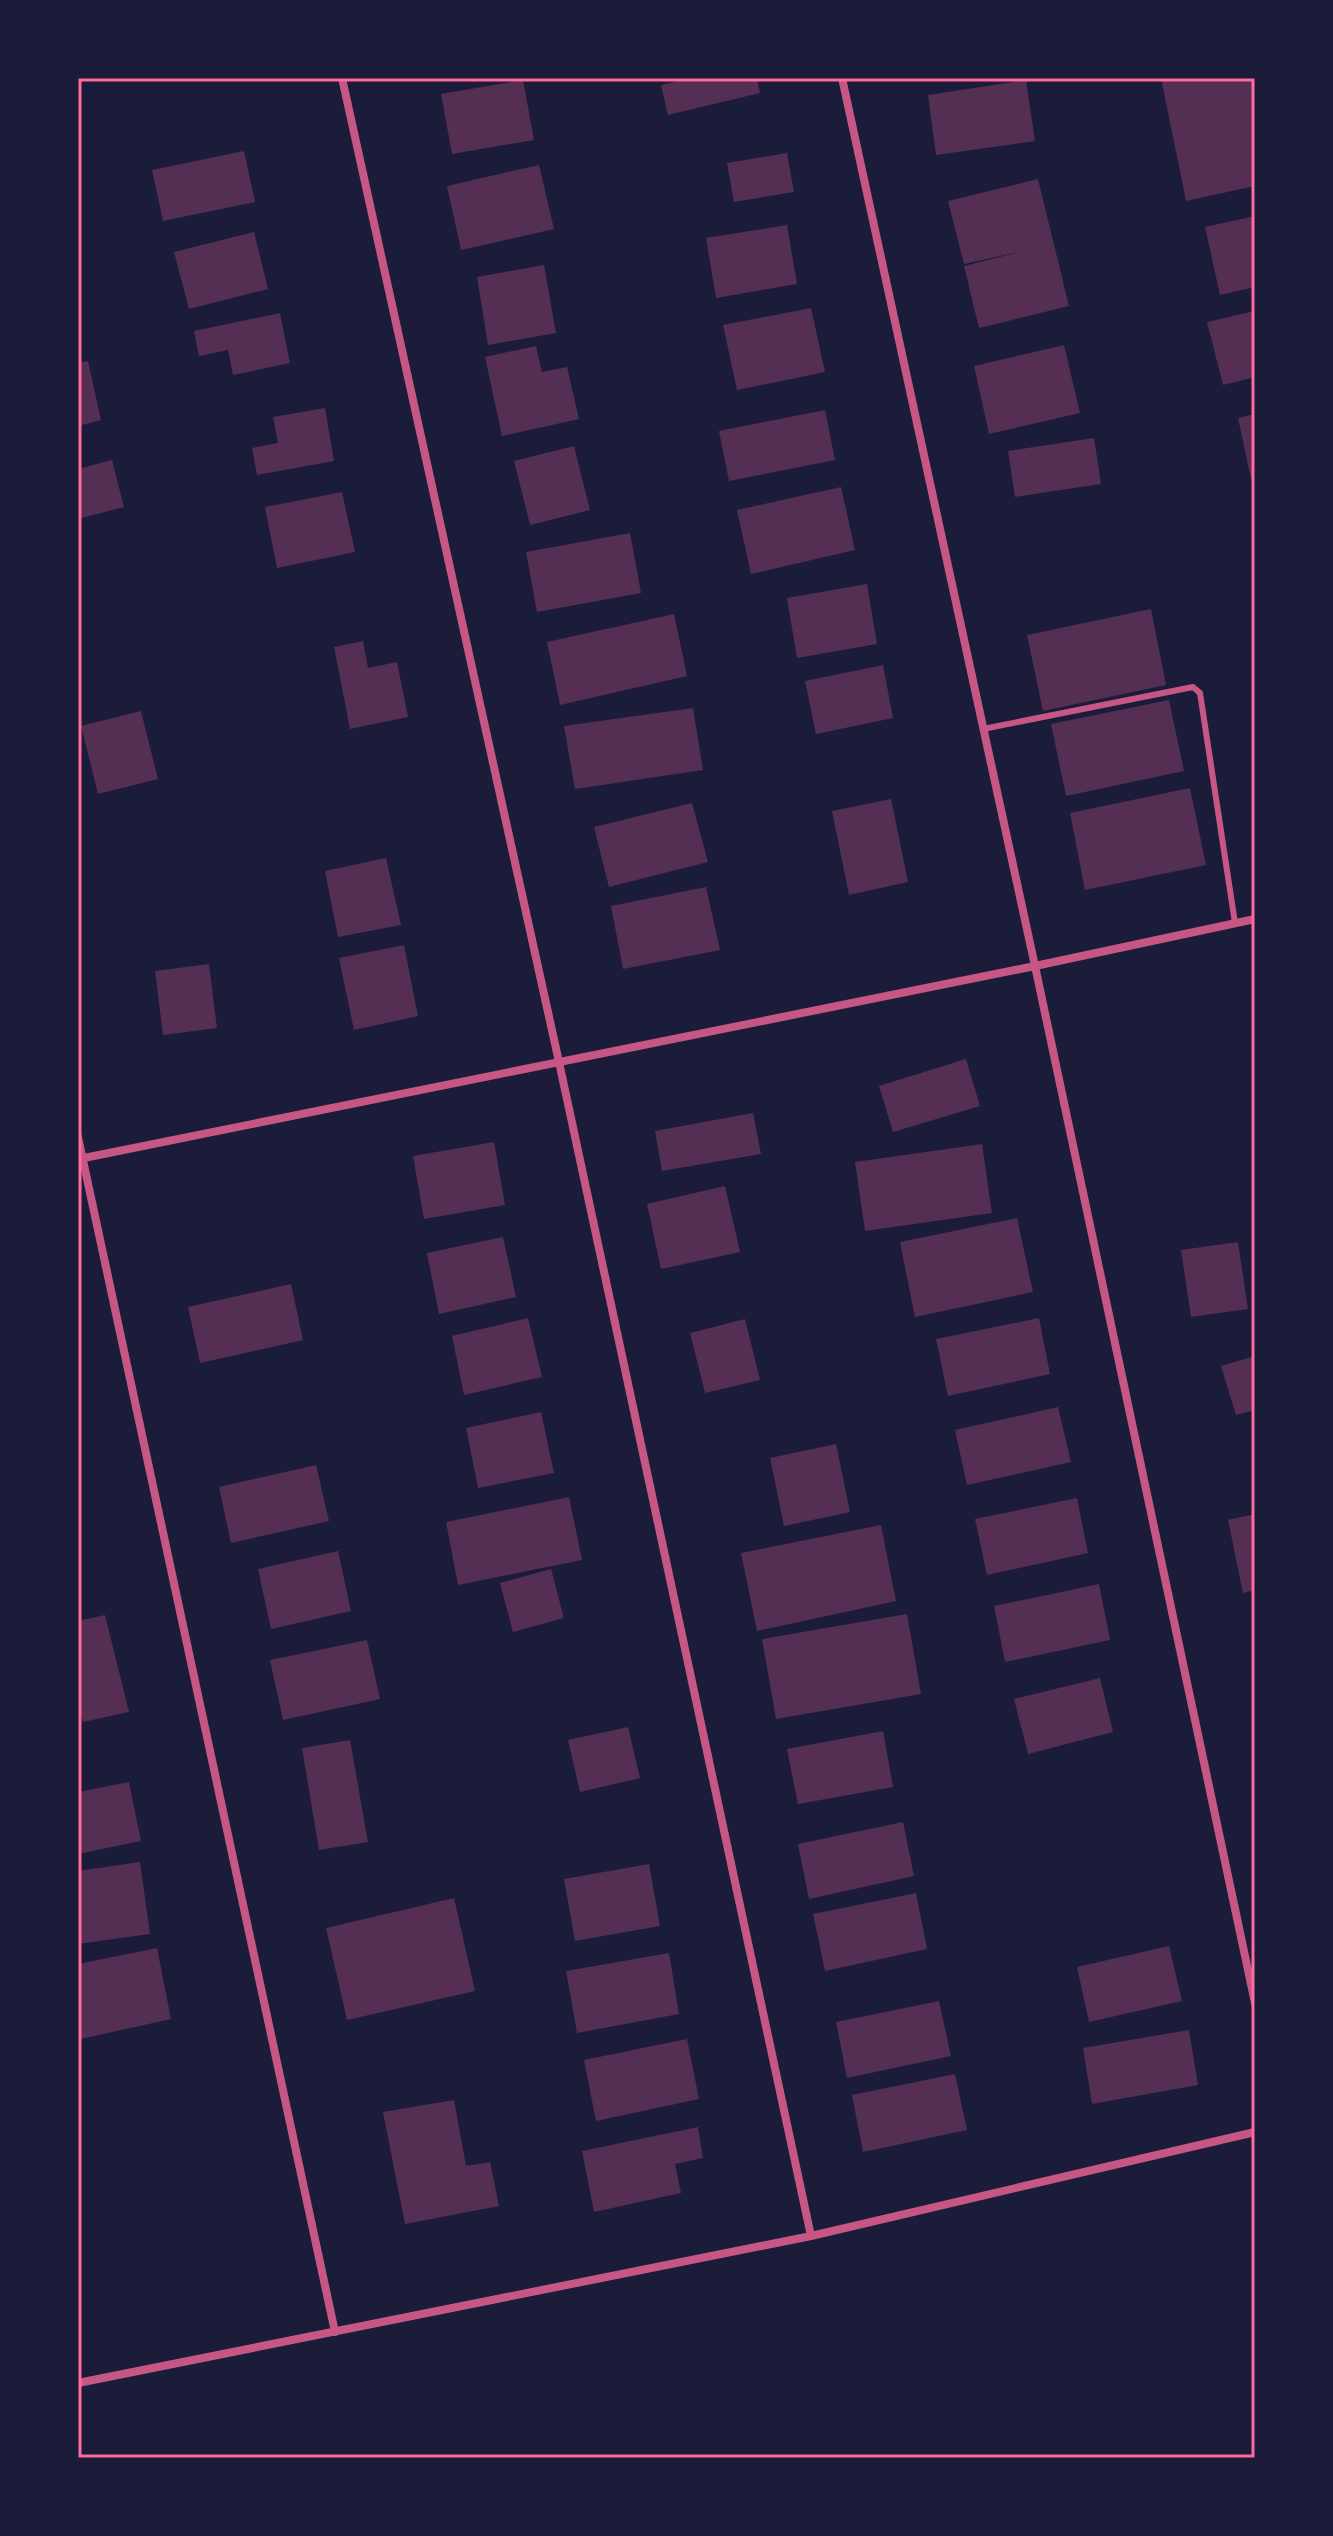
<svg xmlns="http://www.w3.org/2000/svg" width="1333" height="2536" font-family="Helvetica,sans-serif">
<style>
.building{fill:#542f53}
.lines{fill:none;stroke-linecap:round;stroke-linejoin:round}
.service{stroke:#c65784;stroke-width:6}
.minor{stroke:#c65784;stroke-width:8}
.neatline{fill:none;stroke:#ff6b9d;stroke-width:3}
</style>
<rect width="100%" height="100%" fill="#1b1b3a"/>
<!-- building -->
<path class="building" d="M692 78H757L760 93 668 115 661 85Z
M1161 78H1255V186L1186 201Z
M523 80 534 140 452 154 441 94Z
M1026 80 1035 141 936 155 928 95Z
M244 151 255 202 163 221 152 170Z
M787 153 794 192 734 202 727 163Z
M539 165 554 229 461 250 447 186Z
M1038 179 1069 306 979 328 964 266 1027 250 964 264 948 201Z
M1255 216V287L1220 295 1205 227Z
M787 225 797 284 716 298 706 238Z
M254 232 268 289 189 309 174 252Z
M544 265 556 333 488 345 477 277Z
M811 308 825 372 737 390 723 325Z
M1255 311V377L1223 385 1207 322Z
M280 313 290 363 233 375 228 350 199 356 194 331Z
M1064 345 1080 413 989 434 974 366Z
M536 346 542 372 567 367 579 419 502 436 485 357Z
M88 361 101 420 78 426V363Z
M325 408 334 461 257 475 252 448 278 443 273 417Z
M825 410 835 460 729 481 719 431Z
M1255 414V478L1251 479 1238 418Z
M1094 438 1101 484 1015 497 1008 451Z
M574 446 590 510 530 525 514 461Z
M112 460 124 507 78 519V469Z
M841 487 855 550 751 574 737 510Z
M342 492 355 552 277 568 265 507Z
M630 533 641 593 537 612 526 552Z
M867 584 877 644 797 658 787 598Z
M1151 609 1166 685 1043 711 1027 635Z
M674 614 687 676 560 705 547 642Z
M363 641 368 668 397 662 408 717 350 729 334 647Z
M883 665 893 718 816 734 805 681Z
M1169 700 1184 771 1066 796 1051 724Z
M693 708 703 770 575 789 564 726Z
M141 711 158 779 98 794 81 726Z
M1190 788 1206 865 1085 890 1070 813Z
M891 799 908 882 849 895 832 811Z
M692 803 708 862 609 887 594 827Z
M386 858 401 925 338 937 325 871Z
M706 887 720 950 623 969 611 906Z
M404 945 418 1016 354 1030 339 958Z
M209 964 217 1028 163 1035 155 971Z
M966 1059 980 1106 893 1132 879 1086Z
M753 1113 761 1154 662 1171 655 1131Z
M494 1142 505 1205 424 1219 413 1156Z
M982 1144 992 1213 865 1231 855 1162Z
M725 1186 740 1252 661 1269 647 1204Z
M1017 1218 1033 1292 915 1317 900 1242Z
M503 1237 516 1297 439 1314 427 1253Z
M1238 1242 1248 1309 1191 1317 1181 1250Z
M291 1284 303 1340 200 1363 188 1307Z
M528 1318 542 1377 464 1395 452 1336Z
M1039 1318 1050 1374 948 1396 936 1339Z
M745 1319 760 1380 705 1393 690 1333Z
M1255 1356V1410L1236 1415 1221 1366Z
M1058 1407 1071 1462 967 1485 955 1430Z
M541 1412 554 1473 478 1488 466 1428Z
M836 1444 850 1512 784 1526 770 1458Z
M316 1465 329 1521 231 1543 219 1487Z
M569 1497 582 1560 458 1585 446 1522Z
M1077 1498 1088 1553 987 1575 975 1519Z
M1255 1514V1590L1243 1593 1228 1520Z
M881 1525 896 1601 757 1631 741 1553Z
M338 1551 351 1611 271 1629 258 1569Z
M551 1569 564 1618 513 1632 500 1583Z
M1099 1584 1110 1640 1005 1662 994 1606Z
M907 1614 921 1694 776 1719 762 1639Z
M105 1615 129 1712 83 1722 78 1702V1621Z
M367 1640 380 1699 283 1720 270 1660Z
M1100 1678 1113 1732 1028 1754 1014 1699Z
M628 1727 640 1778 580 1792 568 1740Z
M883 1731 893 1787 798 1804 787 1749Z
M350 1740 368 1842 319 1850 302 1748Z
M129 1782 141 1841 78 1854V1792Z
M903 1822 914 1876 809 1899 798 1844Z
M140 1862 150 1934 78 1944V1871Z
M649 1864 660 1926 575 1941 564 1879Z
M916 1893 927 1949 825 1971 813 1914Z
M454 1898 475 1991 347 2020 326 1928Z
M1169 1946 1182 2001 1089 2022 1077 1967Z
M157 1948 171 2019 81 2039 78 2022V1964Z
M669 1953 679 2014 577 2033 566 1971Z
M939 2001 951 2056 847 2078 836 2022Z
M1189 2030 1198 2085 1092 2104 1083 2048Z
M687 2039 699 2099 596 2121 584 2060Z
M955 2074 967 2130 863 2152 852 2095Z
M454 2100 466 2166 490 2162 499 2206 405 2224 383 2112Z
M698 2127 703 2158 675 2164 681 2193 594 2212 582 2151Z"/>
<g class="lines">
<!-- service -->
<path class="service" d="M983 729 1193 687 1200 693 1235 923"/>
<!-- minor -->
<path class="minor" d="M342 78 559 1062 811 2236
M842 78 1035 966 1255 2003
M78 1137 335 2332
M79 1159 1035 966 1255 919
M78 2383 811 2236 1255 2132"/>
</g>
<!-- border -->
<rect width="1333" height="2536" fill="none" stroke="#1b1b3a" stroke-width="160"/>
<rect x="80" y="80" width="1173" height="2376" class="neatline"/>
</svg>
